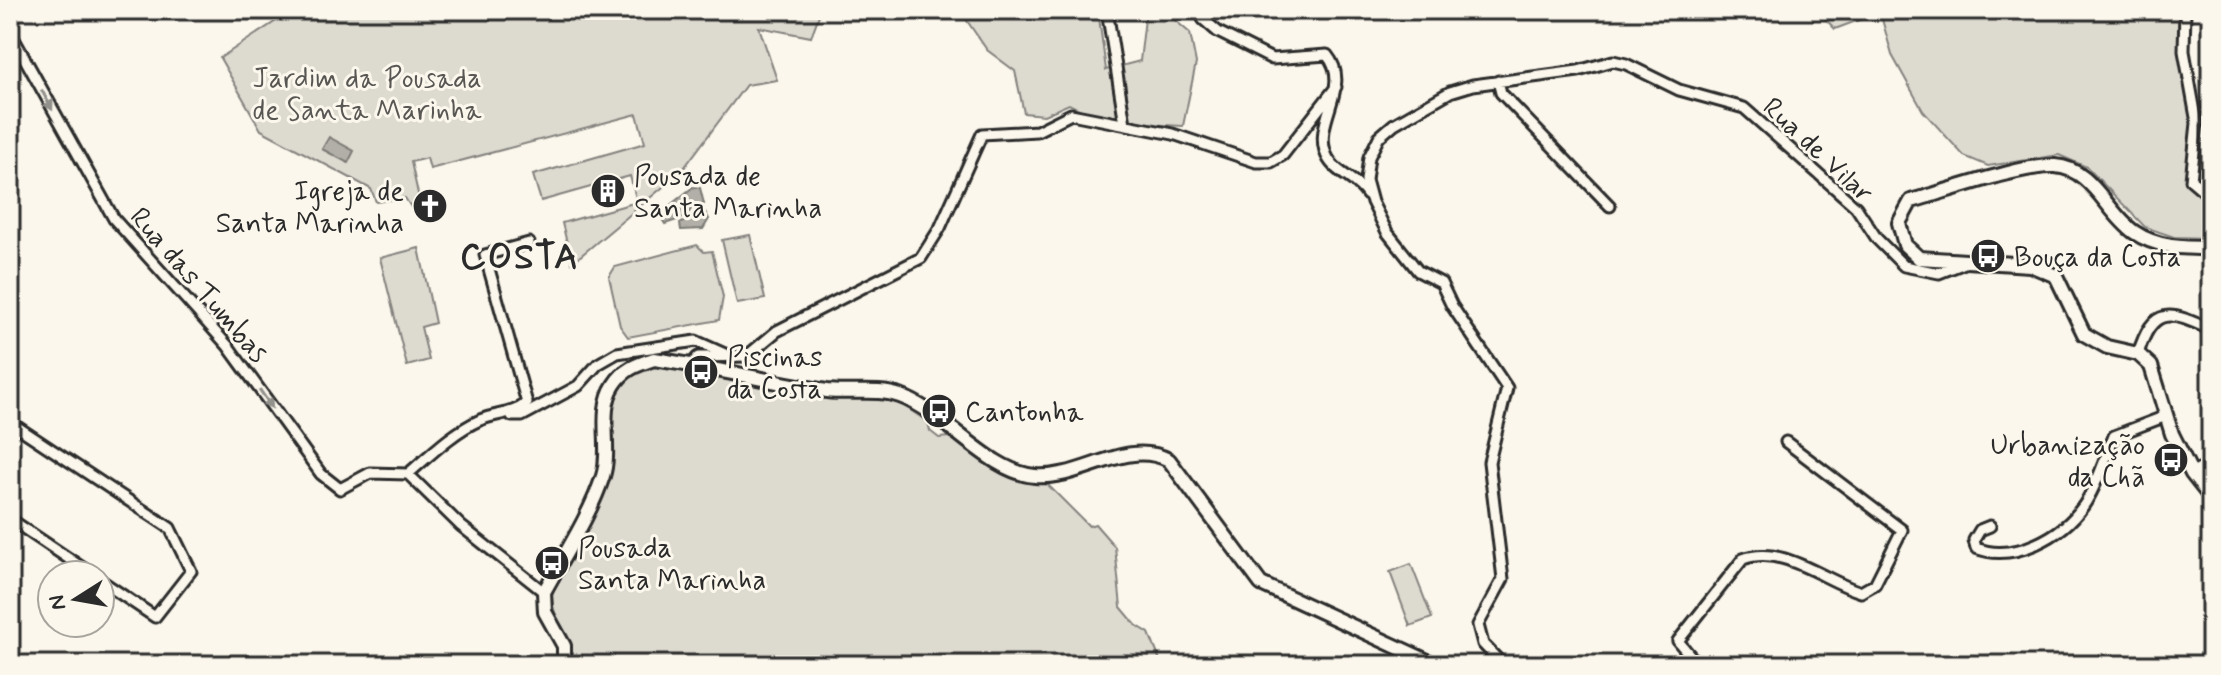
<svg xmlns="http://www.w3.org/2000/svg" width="2221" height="675" font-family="Mynerve,sans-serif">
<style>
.green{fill:#dddad0;stroke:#84827e;stroke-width:2}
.water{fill:#b1afa7;stroke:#7b7a75;stroke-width:2}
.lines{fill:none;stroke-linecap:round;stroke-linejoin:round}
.minor-casing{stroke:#2b2b2b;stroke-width:15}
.tertiary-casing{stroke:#2b2b2b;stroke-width:18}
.minor{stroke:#fbf7ec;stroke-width:9}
.tertiary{stroke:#fbf7ec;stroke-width:12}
.oneway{fill:#93918c}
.labels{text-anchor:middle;stroke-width:6;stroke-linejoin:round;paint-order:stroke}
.park-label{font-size:28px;fill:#585754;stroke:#fbf7ec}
.street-label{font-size:28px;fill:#2b2b2b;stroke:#fbf7ec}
.poi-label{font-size:28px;fill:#2b2b2b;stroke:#fbf7ec;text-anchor:start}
.district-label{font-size:36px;font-weight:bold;letter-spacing:2px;fill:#2b2b2b;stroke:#fbf7ec}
</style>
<rect width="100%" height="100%" fill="#fbf7ec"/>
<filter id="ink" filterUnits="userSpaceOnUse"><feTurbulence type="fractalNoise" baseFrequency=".0125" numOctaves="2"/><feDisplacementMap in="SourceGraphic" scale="16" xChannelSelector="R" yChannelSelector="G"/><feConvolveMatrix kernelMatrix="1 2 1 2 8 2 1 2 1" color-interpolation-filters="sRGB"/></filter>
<g filter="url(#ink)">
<!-- green -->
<path class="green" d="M293 10H819L820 12 811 37 759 27 777 80 746 85 681 172 572 263 562 223 637 202 630 176 541 201 533 175 645 143 637 114 430 169 427 158 411 162 420 203 411 207 405 198 376 202 371 189 261 130 220 58Z
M965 10H1098L1106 70 1140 61 1146 10H1163L1190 33 1196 63 1183 126 1105 122 1069 104 1044 115 1024 113 1015 71 987 50 961 12Z
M1817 10H2185L2183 33 2198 139 2211 140V238L2174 237 2145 227 2087 167 2059 155 1988 166 1964 156 1923 111 1892 55 1880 12 1835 29Z
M750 235 765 299 737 304 722 240Z
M697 245 704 252 712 251 723 297 719 320 628 337 620 326 609 277 615 267Z
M419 248 435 323 421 327 429 360 407 366 380 258Z
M665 365 830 397 887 400 898 402 928 422 930 431 939 438 949 437 1017 479 1047 484 1089 526 1095 524 1115 547 1121 607 1136 625 1149 633 1162 665H572C578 640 551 623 552 595 566 557 601 506 609 469 618 429 600 402 633 370Z
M1411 564 1432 618 1410 626 1390 572Z"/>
<!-- water -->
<path class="water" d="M329 137 354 151 348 163 322 149Z
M693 187 700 188 704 204 693 206 686 217 665 224 659 214Z
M700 212H705L709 219 703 229 681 230 680 224Z"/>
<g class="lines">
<defs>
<path id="minor" d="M1107 10 1125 124
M1202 10 1203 19 1218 32 1272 59 1327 55C1352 85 1315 119 1325 151 1331 173 1356 177 1367 195
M2185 10 2184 51 2197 123 2191 180 2211 197
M10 32 114 219 228 346 321 474 340 489 370 473 408 474
M1498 81 1501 93 1610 206
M2138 354C2153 305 2170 311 2211 330
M692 364 698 357 747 356 777 331 921 258 940 228 982 134 1037 131 1071 114 1173 134 1256 162H1271L1283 155 1336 87
M512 416H522L578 386 598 364 617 353 696 341 725 354
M10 422 170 528 191 571 155 617 100 580
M408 474C430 455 453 432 480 420 497 413 512 415 527 403L485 255 529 243
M408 474 461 526 544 592
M2192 474 2211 462
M10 519 93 575
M1990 526 1980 530 1974 540 1976 548C2013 563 2062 537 2084 505 2097 486 2105 458 2114 436L2166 416
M1503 665 1483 644 1478 625 1503 579 1489 462 1507 388 1452 306 1441 283 1418 271 1387 232 1372 202 1366 180 1369 157 1379 137 1394 124 1450 92 1473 85 1578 71 1613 61 1626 64 1679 90 1744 108 1856 207 1877 239 1904 266 1939 273 1967 262
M1698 665 1678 641 1743 559C1783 544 1824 581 1861 592L1875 584 1902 530 1786 442
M2206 665 2211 655"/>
<path id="tertiary" d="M2211 248C2184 248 2157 248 2134 232 2107 213 2092 168 2055 166 2024 164 1945 192 1911 201L1899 223 1905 245 1919 258 2030 265 2056 276 2084 334 2107 347 2138 354 2151 366 2172 434 2192 474 2211 498
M10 658 14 665
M564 665V646L545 612 544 592C564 555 590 516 603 476 612 447 597 411 614 385 624 369 636 365 654 359 712 367 769 382 827 391 850 394 878 388 900 396 945 412 988 472 1035 476 1082 480 1125 438 1169 460L1261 584 1436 665"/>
</defs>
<!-- minor casing -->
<use href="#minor" class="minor-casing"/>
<!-- tertiary casing -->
<use href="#tertiary" class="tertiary-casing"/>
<!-- minor -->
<use href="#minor" class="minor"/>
<!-- tertiary -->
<use href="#tertiary" class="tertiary"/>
</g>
<!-- one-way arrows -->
<defs><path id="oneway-solid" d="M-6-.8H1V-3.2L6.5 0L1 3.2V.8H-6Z" transform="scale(2)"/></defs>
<g class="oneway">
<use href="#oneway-solid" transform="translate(47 100) rotate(62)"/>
<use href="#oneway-solid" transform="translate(266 399) rotate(56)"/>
</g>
</g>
<!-- icons -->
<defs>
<symbol id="building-disc" viewBox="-11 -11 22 22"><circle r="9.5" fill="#2b2b2b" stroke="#fbf7ec"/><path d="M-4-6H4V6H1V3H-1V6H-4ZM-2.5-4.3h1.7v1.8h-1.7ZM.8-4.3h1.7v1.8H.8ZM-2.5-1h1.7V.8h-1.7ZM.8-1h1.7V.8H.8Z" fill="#fff"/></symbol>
<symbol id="church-disc" viewBox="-11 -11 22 22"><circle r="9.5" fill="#2b2b2b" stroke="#fbf7ec"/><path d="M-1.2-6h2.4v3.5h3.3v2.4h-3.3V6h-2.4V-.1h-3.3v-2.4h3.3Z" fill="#fff"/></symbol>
<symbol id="bus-disc" viewBox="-11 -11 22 22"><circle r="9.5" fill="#2b2b2b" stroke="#fbf7ec"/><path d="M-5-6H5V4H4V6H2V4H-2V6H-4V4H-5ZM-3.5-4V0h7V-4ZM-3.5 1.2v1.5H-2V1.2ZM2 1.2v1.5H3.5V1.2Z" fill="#fff"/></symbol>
</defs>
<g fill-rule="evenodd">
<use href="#building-disc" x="588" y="171" width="40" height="40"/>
<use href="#church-disc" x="410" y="186" width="40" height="40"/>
<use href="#bus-disc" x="1968" y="236" width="40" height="40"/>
<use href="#bus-disc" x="681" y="352" width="40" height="40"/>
<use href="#bus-disc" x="919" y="391" width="40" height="40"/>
<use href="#bus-disc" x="2151" y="440" width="40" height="40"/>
<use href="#bus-disc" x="532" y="543" width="40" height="40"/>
</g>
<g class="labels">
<!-- park labels -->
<g class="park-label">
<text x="367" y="87">Jardim da Pousada<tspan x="367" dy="32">de Santa Marinha</tspan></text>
</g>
<!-- street labels -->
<g class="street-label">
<text transform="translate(1819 149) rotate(43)" y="10">Rua de Vilar</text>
<text transform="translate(200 284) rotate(49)" y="10">Rua das Tumbas</text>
</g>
<!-- poi labels -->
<g class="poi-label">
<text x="634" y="185">Pousada de<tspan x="634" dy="32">Santa Marinha</tspan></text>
<text x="404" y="200" text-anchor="end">Igreja de<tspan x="404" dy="32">Santa Marinha</tspan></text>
<text x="2014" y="266">Bouça da Costa</text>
<text x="727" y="366">Piscinas<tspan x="727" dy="32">da Costa</tspan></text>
<text x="965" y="421">Cantonha</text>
<text x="2145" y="454" text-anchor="end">Urbanização<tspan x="2145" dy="32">da Chã</tspan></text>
<text x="578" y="557">Pousada<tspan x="578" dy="32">Santa Marinha</tspan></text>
</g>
<!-- district labels -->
<g class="district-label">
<text x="520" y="268">COSTA</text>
</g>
</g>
<!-- margin -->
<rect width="2221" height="675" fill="none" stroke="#fbf7ec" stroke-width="40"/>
<rect x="20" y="20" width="2181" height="635" fill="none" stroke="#2b2b2b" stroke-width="3" filter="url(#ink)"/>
<!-- north arrow -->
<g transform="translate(76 599) rotate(259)"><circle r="38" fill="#fbf7ec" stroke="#a8a59f" stroke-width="2"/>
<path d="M0-6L14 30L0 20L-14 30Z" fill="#2b2b2b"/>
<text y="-12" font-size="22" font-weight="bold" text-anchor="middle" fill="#2b2b2b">N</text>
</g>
</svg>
